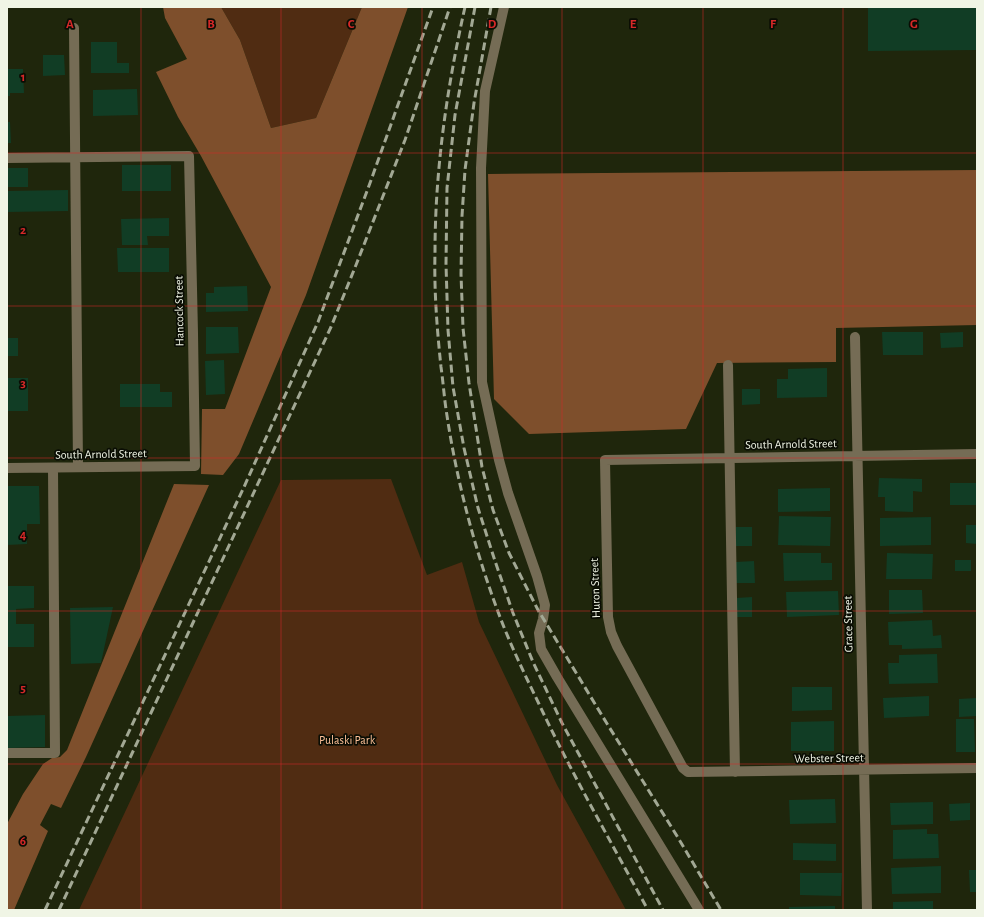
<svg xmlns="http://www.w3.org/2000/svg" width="984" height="917" font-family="'Alegreya Sans',sans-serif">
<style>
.green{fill:#502c12}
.forest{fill:#7e4f2c}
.building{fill:#113d25}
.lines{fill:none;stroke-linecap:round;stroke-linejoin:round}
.minor{stroke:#756c55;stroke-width:10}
.rail{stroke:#a2a894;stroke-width:3;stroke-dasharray:8 4;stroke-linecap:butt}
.grid{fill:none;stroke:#d62828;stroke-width:1;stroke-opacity:0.55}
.labels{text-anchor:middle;stroke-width:3.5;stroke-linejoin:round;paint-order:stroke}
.street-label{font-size:12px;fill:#f0f5e5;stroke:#0a0d04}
.park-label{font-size:12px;fill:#fec198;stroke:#0a0d04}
.grid-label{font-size:13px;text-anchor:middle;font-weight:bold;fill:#d62828;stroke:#0a0d04;stroke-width:3.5;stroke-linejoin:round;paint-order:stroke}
</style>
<rect width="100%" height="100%" fill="#1f260c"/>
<!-- green -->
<path class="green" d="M221 7H362L316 118 271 128 240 40Z
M391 479 427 575 462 562 479 622 557 785 626 910H79L281 480Z"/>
<!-- forest -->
<path class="forest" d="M163 7H221L240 40 271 128 316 118 362 7H408L306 295 239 454 223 475 201 474 202 409H225L271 287 201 156 178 117 156 72 187 59 165 18Z
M977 170V325L836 328V362L717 363 686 429 529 434 494 399 488 174Z
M174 484 209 485 86 757 61 808 51 804 40 825 48 831 14 910H7V824L23 794 43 764 52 758 60 757 67 750Z"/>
<!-- building -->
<path class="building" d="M868 7H977V50L868 51Z
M91 42H117V63H129V73H91Z
M43 55H64L65 75 43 76Z
M7 69H23L24 93H10V96H7Z
M137 89 138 115 93 116V90Z
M7 122H10L11 143H7Z
M122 165H171V191H122Z
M7 168H28V187H7Z
M68 190V211L7 212V191Z
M169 218V236H147L148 245H122L121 219Z
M117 248H169V272H118Z
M247 286 248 311 206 312V293H214V287Z
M206 327H238L239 353 206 354Z
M882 332H923V355H883Z
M963 332V347L941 348 940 333Z
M7 338H18V356H7Z
M224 360 225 394 206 395 205 361Z
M827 368V397L777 398V379H788V369Z
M7 378H28V411H7Z
M120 384H160V392H172V407H120Z
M742 389H760V404L742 405Z
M879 478 922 479V492L913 491V512L885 511V497H878Z
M950 483H977V505H950Z
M7 486H39L40 524H27V544L7 545Z
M830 488V511L778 512V489Z
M779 516 831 517 830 546 778 545Z
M931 517V545L880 546V518Z
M966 525H977V544L966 543Z
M736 527H752V546H736Z
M783 553H821V563H832V580L784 581Z
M887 553 933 554 932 579H886Z
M955 560H971V571H955Z
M754 561 755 583H736V562Z
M7 586H34V608L16 609V624H34V647H7Z
M889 590H922L923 613 889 614Z
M838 591 839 615 787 617 786 592Z
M752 597V617H737L736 598Z
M113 607 101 663 71 664 70 608Z
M932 620 933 636 941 635 942 648 902 649V645H889L888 622Z
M937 654 938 683 889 684 888 663H899V655Z
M792 687H832V710L792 711Z
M929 696V716L884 718 883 698Z
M977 698V716L959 717V699Z
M45 715V747L7 748V716Z
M956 719H974L975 752H956Z
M834 721V751H791V722Z
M835 799 836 823 790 824 789 800Z
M933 802V824L891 825 890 803Z
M970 803V820L950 821 949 804Z
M927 829V834H938L939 858 893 859V830Z
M793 843 836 844V861L793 860Z
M941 866V893L892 894 891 868Z
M969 870H977V892H970Z
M800 873H842L841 896 800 895Z
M933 901V910H893V902Z
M835 906V910H789V907Z"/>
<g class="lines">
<!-- minor -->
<path class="minor" d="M504 7 485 91 481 168 482 382 499 460 508 493 537 576 545 605 543 619 539 633 541 649 557 677 699 910
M74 28 78 467
M7 158 189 156 193 333 195 466 7 468
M855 337C858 528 864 719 867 910
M728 365 735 772
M977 454 605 460 608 617 611 632 617 646 683 768 688 772 977 768
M7 753H55L53 468"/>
<!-- rail -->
<path class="rail" d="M465 7C447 87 435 170 435 252 434 291 437 329 441 367 443 381 444 395 446 409 456 479 475 551 500 617 511 646 525 675 539 704 572 774 611 842 648 910
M475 7 455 115 447 188 446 264 448 330 453 387 464 448 478 508 495 561 513 613 533 662 562 723 663 910
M491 7 474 103 465 170 462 216 461 274 463 328 469 383 482 467 493 510 509 553 538 610 606 722 677 836 721 910
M45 910 244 487 318 322 370 183 433 7
M59 910 331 327 356 265 405 140 450 7"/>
</g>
<!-- grid -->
<path class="grid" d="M141 7V910M281 7V910M422 7V910M562 7V910M703 7V910M843 7V910M7 153H977M7 306H977M7 458H977M7 611H977M7 764H977"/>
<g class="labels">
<!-- street labels -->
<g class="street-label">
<text transform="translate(179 311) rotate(-91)" y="4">Hancock Street</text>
<text transform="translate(791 444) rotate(-1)" y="4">South Arnold Street</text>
<text transform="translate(101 454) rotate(-1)" y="4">South Arnold Street</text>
<text transform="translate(595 588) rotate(-92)" y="4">Huron Street</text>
<text transform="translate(848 624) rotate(-91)" y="4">Grace Street</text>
<text transform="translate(829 758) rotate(-1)" y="4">Webster Street</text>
</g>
<!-- park labels -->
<g class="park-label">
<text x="347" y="744">Pulaski Park</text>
</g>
</g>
<g class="grid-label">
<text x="70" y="28">A</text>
<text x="211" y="28">B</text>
<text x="351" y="28">C</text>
<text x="492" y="28">D</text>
<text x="633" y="28">E</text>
<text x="773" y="28">F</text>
<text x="914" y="28">G</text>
<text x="23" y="81">1</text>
<text x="23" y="234">2</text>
<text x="23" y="387">3</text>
<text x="23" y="539">4</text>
<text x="23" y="692">5</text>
<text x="23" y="845">6</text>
</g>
<!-- border -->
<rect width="984" height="917" fill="none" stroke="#f0f5e5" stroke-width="16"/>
</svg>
